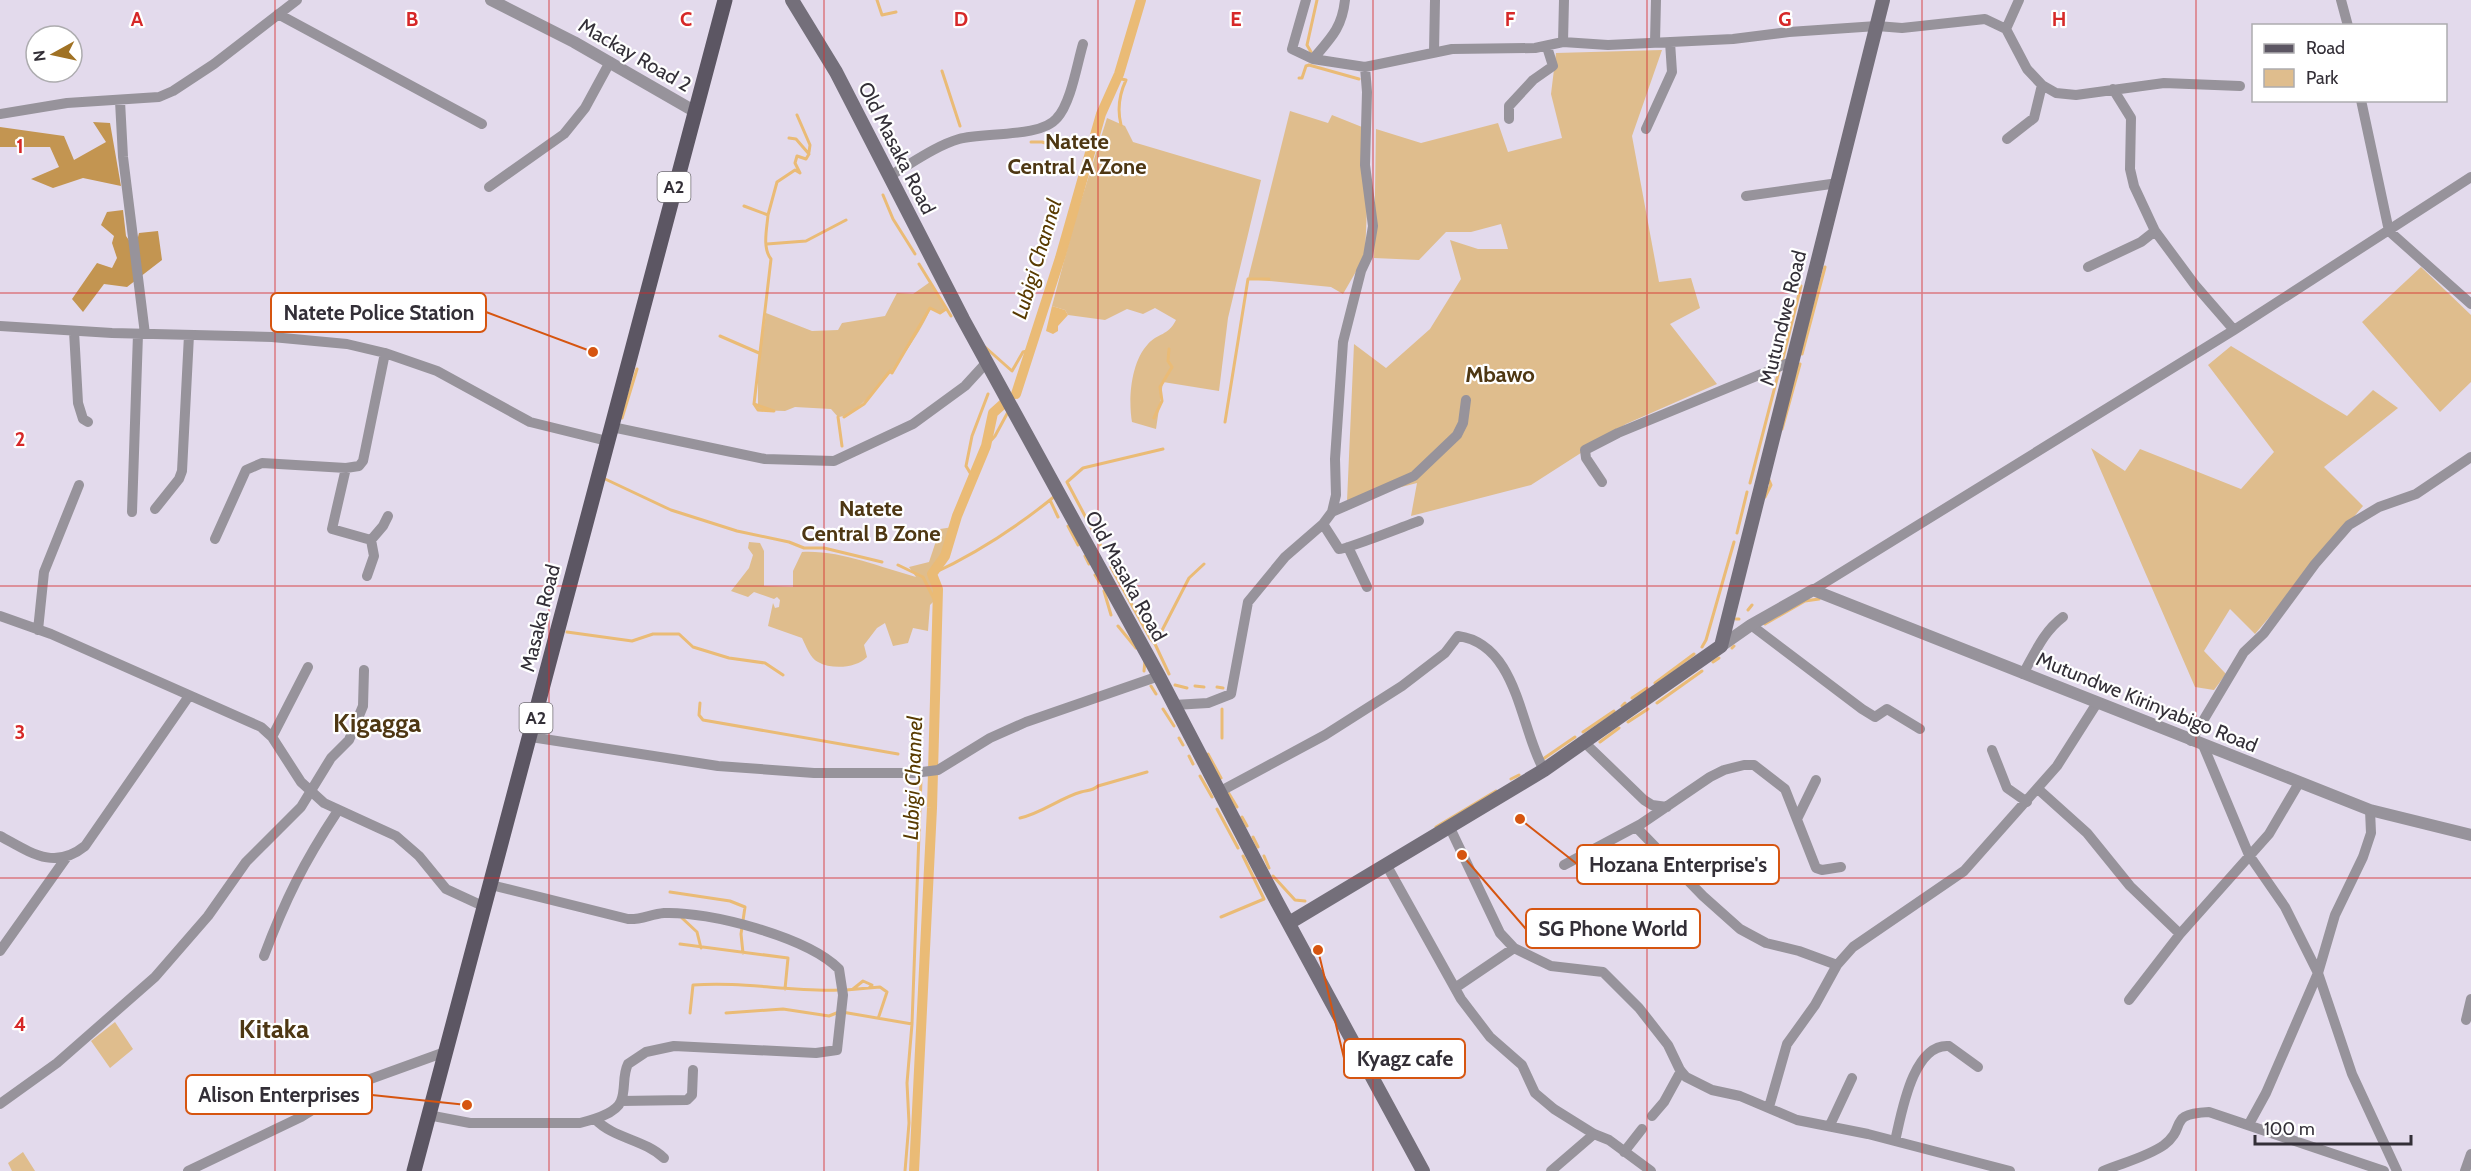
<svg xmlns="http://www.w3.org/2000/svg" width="2471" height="1171" font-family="Cabin,sans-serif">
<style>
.green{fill:#dfbd8d}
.forest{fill:#c39551}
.water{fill:#eabb76}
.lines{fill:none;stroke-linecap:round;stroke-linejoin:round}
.stream{stroke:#eabb76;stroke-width:3}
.canal{stroke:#eabb76;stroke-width:10}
.minor{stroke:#97939b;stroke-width:10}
.tertiary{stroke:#97939b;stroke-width:12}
.secondary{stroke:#746f7a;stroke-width:14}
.primary{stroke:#5c5663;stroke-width:15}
.grid{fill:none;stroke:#d62828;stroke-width:1.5;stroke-opacity:0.55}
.labels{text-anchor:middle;stroke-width:4.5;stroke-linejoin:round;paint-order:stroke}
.shield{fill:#fff;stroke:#706d73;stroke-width:1.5}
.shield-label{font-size:18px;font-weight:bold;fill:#332f37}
.street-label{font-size:20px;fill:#332f37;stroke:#fff}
.water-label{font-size:21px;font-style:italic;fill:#583a00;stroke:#fff}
.quarter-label{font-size:22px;font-weight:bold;fill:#4e3713;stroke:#fff}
.district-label{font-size:26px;font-weight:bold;fill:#4e3713;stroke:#fff}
.grid-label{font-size:20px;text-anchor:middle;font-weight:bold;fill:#d62828;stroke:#fff;stroke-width:4.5;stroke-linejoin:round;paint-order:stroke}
.leader{fill:none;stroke:#d65510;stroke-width:2}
.callout-dot{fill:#d65510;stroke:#fff;stroke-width:2}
.callout{fill:#fff;stroke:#d65510;stroke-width:2}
.callout-label{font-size:21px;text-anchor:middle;font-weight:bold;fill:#332f37}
</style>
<rect width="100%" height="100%" fill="#e3daec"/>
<!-- green -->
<path class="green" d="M1662 50 1632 136 1659 282 1691 278 1700 308 1670 324 1717 384 1626 424 1531 485 1411 516 1417 483 1347 501 1354 344 1386 368 1430 329 1461 279 1450 240 1478 249H1508L1501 224 1471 232H1446L1419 260 1374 258 1376 129 1421 143 1498 123 1508 152 1562 138 1551 94 1556 53Z
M1290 111 1328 123 1332 115 1362 127 1367 206 1365 256 1343 294 1331 287 1248 279Z
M1107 118 1125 126 1133 142 1261 180 1228 318 1219 391 1163 382 1156 429 1132 422C1128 399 1131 362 1148 344 1158 333 1168 336 1176 320L1155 308 1143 314 1127 309 1105 320 1068 315 1065 310 1052 306 1075 220Z
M2421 267 2471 315V382L2440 412 2362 322Z
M930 282 946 309 940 313 930 309C923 332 864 417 838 417L831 409 795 407 785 411 758 410V380L756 383 766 313 812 331 838 330 842 323 885 316 897 293 913 294Z
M2231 346 2347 416 2373 390 2398 408 2324 467 2363 506 2255 634 2230 609 2204 651 2226 674 2214 690 2195 687 2091 448 2125 471 2140 449 2241 489 2274 452 2208 365Z
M953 527 945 556 932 574 938 589 937 598 930 605 928 631 913 628 908 643 893 646 885 623 877 628 864 645 867 657C857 668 832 670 818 662 810 658 806 646 802 638L768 626 773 603 775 608 779 607 780 600 777 597 774 599 754 592 748 597 731 591 749 568 753 555 748 548 749 542 760 543 764 551V586L793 587V571L802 552C840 550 879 567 916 577L909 567 929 562 940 529Z
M115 1022 133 1049 110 1068 91 1041Z
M23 1152 35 1171H12L8 1163Z"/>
<!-- forest -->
<path class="forest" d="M93 122 110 123 121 186 83 178 53 188 31 179 59 167 50 147H0V127L64 136 74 160 106 142Z
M123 210 126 236 135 249 139 233 158 231 162 260 127 287 104 284 83 312 72 299 97 263 112 268 117 258 112 243 114 236 101 225 107 212Z"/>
<!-- water -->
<path class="water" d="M1052 306 1065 310 1068 315 1058 326V331L1053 334 1046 331Z"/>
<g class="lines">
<!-- stream -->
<path class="stream" d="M877 0 882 15 896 12
M1311 52 1307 45 1317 0
M942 71 960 126
M1117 78 1126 80C1119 95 1117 109 1121 125
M1299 78H1302L1306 66 1309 65 1359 79
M797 115 810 145 809 152
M1031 142H1042L1064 149
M883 195 893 219 915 254
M744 206 768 215C767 228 762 248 771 259L754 404 758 410 774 411 754 404
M768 215 777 182 795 170 800 173 795 163 797 156 806 159 809 154 796 139 789 138
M767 244 806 241 846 220
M919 264 951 316
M720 336 759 353
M985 347 1012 371 1023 352 1031 350
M1802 354 1825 267
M1782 362 1801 286
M838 417 842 446
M844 417 864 404 890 371 892 373 930 308 940 313 946 309
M622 418 637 369
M1154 418 1162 401 1160 387 1172 367 1168 361 1169 349
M1225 422 1248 279H1269
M1782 429 1800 364
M986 446 995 436 1008 412
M972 476 966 466 972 436 988 394
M603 478 671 510 737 531 789 542 804 548H824L882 562
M1750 483 1779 371
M1765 497 1771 485 1769 480
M1050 500 1058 517
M1068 526 1078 545
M1737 533 1747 492
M1102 548 1067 482 1083 468 1163 449
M1085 556 1089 564
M898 565 923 577 937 605
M1111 567 1150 638 1155 644
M932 574C977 553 1017 527 1055 496
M1095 575 1100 583
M1104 591 1111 615
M1748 610 1752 605
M1736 619H1739
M1765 624 1805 601 1819 599
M1118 626 1136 648
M567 632 632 641 653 634H679L693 647 729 658 765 663 783 675
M1702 647 1706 640 1734 542
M1732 648 1734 646
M1713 662 1719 658
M1144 671 1145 661
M1169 674 1155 644 1189 578 1204 564
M1655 683 1694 654
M1175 685 1187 688
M1151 686 1156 694
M1195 686 1204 687
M1217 687 1223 688
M1632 698 1647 688
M700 703 699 715 703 720 898 754
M1657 703 1702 671
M1622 706 1625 703
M1163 709 1174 726
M1628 722 1648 709
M1583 732 1614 711
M1179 738 1183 745
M1222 738V709
M1600 742 1619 728
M1208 754 1221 778
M1189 756 1193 764
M916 758 921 761
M1543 759 1575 737
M1200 776 1212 797
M1511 779 1519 775
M1228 792 1237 807
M1217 809 1238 848
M1242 817 1247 826
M1020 818C1042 813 1060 798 1081 792 1088 790 1092 791 1098 786L1147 772
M1436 827 1496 791
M1253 837 1258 847
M1264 856 1269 868
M1273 876 1295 900 1305 901
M670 892 730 901 745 907 741 934 743 953
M1221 917 1264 899 1243 856
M682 918 697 932 701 948
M680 944 788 958 785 989
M853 989 863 981 872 985 869 988
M846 990 880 987 887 992 879 1016
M842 1012 912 1024
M690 1013 693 985C742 981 790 992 839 990
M726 1013 783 1009 829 1016 839 1012
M905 1171 909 1123 907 1083 912 1024 921 780"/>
<!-- canal -->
<path class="canal" d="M1016 394 1060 258 1101 114 1119 74 1141 0
M914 1171 932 808 938 589 932 574 945 556 957 516 986 446 993 413 1003 404"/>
<!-- minor -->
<path class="minor" d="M1306 0 1292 49 1313 59 1365 67 1452 49 1535 48 1563 42 1608 45 1733 39 1789 32 1877 26 1902 28 1985 19 2006 29 2027 69 2042 85 2056 93 2076 95 2164 83 2240 86
M2341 0 2348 26
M278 14 482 124
M2006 29 2019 0
M1563 42 1564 0
M1655 42 1656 0
M1434 52 1435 0
M1313 59C1331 38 1342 28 1345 0
M2113 89 2131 118 2130 169 2134 186 2155 231 2195 285 2234 330
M2361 100 2389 231 2471 304
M120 101 123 157 145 334
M0 114 67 103 159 97 173 91 214 64 297 0
M1509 119V106L1533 80 1553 66 1547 47
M1646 129 1672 72 1670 42
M2007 139 2034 118 2042 85
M889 176C911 164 935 146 959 139 983 132 1041 138 1057 118 1071 103 1077 64 1083 44
M489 187 564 134 585 108 610 62
M1746 196 1838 183
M2088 267 2141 242 2155 231
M0 326 112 333 272 337 347 344 385 353 437 371 530 422 607 441
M74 331 78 403 83 419 88 422
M612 427 765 459 834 461 913 424 965 386 987 362
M346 468 332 529 371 540 374 556 367 576
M1602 482 1586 458 1585 450 1618 433 1793 361
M155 509 179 479 182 471 189 335
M132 512 138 334
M1332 512 1414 476 1457 435 1463 423 1466 400
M1323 524 1339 549C1345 550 1407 525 1419 521
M215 539 246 470 262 463 346 468 359 466 363 461 385 353
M371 540 383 526 388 516
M1348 547 1367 587
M1813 590 2234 330 2471 177
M0 616 51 634 261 727 272 737 301 782 324 803 396 836 419 856 446 889 485 907
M1751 625 1862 709 1875 717 1887 709 1920 729
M38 630 44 572 79 485
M2023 674C2035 653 2043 632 2063 617
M1174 705 1208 703 1231 694 1248 602 1285 557 1323 524 1332 512 1336 495 1335 459 1343 342 1361 271 1368 256 1373 226 1365 165 1367 92 1365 67
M272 737 308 667
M531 737 718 766 814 773H914L938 770 990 738 1026 722 1159 676
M2191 741 2244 652 2264 633 2315 564 2349 525 2379 507 2416 494 2471 457
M1585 743 1644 800 1652 805 1667 807
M2203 745 2249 855 2285 907 2318 973 2266 1093 2249 1124
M1992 750 2007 788 2027 802
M2038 789 2087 833 2130 886 2180 934
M1219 792 1325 735 1402 686 1445 653 1458 636C1518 644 1520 729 1544 770
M2370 810 2371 833 2363 857 2335 915 2318 973 2352 1074 2397 1171
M1797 819 1816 780
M1636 827 1703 896 1740 929 1766 943 1799 951 1837 965
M1450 828 1500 933 1514 948 1551 966 1603 972 1639 1008 1668 1045 1680 1070 1686 1077 1712 1090 1740 1096 1797 1120 1868 1134 2010 1171
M0 836C30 852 54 871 85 846L189 696
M1564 865 1641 824 1710 777 1724 770 1744 765H1754L1785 789 1816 868 1822 870 1841 867
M1387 866 1461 999 1490 1037 1522 1065 1535 1093 1554 1109 1594 1134 1609 1140 1651 1171
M0 951 66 858
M264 956C285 900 304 862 337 812
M1455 988 1514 948
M2129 1000 2180 934 2269 834 2299 783
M2466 1020 2471 999
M621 1101 687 1100 692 1095 693 1070
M0 1104 57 1063 155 977 208 916 246 862 301 807 331 758 349 740 363 706 364 670
M1769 1107 1787 1044 1815 1005 1837 965 1853 947 1964 871 2057 766 2097 703
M428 1115 470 1123H580C592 1120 616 1114 621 1101 626 1089 622 1076 628 1064L646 1052 674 1046 816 1053 837 1050 843 995 839 969C807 937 709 911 664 913 651 914 641 920 628 919L491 885
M1652 1116 1664 1102 1681 1071
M595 1119C614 1139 644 1139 664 1158
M1830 1125 1852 1078
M1895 1141C1901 1117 1912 1043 1949 1046L1978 1067
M1624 1152 1642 1129
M188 1171 301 1117 351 1086 445 1052
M1551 1171 1594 1134
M2103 1171C2122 1163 2147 1157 2164 1145 2188 1127 2166 1114 2209 1112L2384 1171
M2465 1171 2471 1154"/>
<!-- tertiary -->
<path class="tertiary" d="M491 0 574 42 694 111
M1721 646 1751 625 1813 590 2370 810 2471 835"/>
<!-- secondary -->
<path class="secondary" d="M792 0 836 72 963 319 1159 676 1277 902 1423 1171
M1289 923 1544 770 1721 646 1883 0"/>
<!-- primary -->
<path class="primary" d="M414 1171 725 0"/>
</g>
<!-- grid -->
<path class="grid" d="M275 0V1171M549 0V1171M824 0V1171M1098 0V1171M1373 0V1171M1647 0V1171M1922 0V1171M2196 0V1171M0 293H2471M0 586H2471M0 878H2471"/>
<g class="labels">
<!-- shield labels -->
<g class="shield">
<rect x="657.5" y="172" width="33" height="30" rx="4.5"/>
<rect x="519.5" y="703" width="33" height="30" rx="4.5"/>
</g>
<g class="shield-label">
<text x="674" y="193">A2</text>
<text x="536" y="724">A2</text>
</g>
<!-- street labels -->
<g class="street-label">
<text transform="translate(635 55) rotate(30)" y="7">Mackay Road 2</text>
<text transform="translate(897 148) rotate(63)" y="7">Old Masaka Road</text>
<text transform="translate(1783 318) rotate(-76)" y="7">Mutundwe Road</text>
<text transform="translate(1126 576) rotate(61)" y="7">Old Masaka Road</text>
<text transform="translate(540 618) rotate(-76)" y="7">Masaka Road</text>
<text transform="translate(2147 702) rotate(22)" y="7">Mutundwe Kirinyabigo Road</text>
</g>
<!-- water labels -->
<g class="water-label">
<text transform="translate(1037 259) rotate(-73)" y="7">Lubigi Channel</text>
<text transform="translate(913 778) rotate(-88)" y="7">Lubigi Channel</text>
</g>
<!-- quarter labels -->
<g class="quarter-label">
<text x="1077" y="149">Natete<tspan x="1077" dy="25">Central A Zone</tspan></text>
<text x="1500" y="382">Mbawo</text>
<text x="871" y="516">Natete<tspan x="871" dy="25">Central B Zone</tspan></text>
</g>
<!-- district labels -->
<g class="district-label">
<text x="377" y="732">Kigagga</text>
<text x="274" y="1038">Kitaka</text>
</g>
</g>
<g class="grid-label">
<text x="137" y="26">A</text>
<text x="412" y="26">B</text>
<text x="686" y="26">C</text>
<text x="961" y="26">D</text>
<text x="1236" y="26">E</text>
<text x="1510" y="26">F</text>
<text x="1785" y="26">G</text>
<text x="2059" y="26">H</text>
<text x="20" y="153">1</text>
<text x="20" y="446">2</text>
<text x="20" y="739">3</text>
<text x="20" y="1031">4</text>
</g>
<!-- callouts -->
<path class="leader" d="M593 352L486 312M1520 819L1577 864M1462 855L1526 929M1318 950L1344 1058M467 1105L372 1095"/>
<g class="callout-dot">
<circle cx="593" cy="352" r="6"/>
<circle cx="1520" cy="819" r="6"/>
<circle cx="1462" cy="855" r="6"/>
<circle cx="1318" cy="950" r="6"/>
<circle cx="467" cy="1105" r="6"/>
</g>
<g class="callout">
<rect x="271" y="293" width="215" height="39" rx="6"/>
<rect x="1577" y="845" width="202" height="39" rx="6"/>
<rect x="1526" y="909" width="174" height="39" rx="6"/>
<rect x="1344" y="1039" width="121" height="39" rx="6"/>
<rect x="186" y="1075" width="186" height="39" rx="6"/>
</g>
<g class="callout-label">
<text x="379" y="320">Natete Police Station</text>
<text x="1678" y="872">Hozana Enterprise's</text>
<text x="1613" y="936">SG Phone World</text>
<text x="1405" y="1066">Kyagz cafe</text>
<text x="279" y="1102">Alison Enterprises</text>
</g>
<!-- legend -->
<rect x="2252" y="24" width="195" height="78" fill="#ffffff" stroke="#adacaf" stroke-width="1.5"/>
<rect x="2264" y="44" width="30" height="9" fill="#5c5663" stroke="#adacaf" stroke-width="1.5"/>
<text x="2306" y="54" font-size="18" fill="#332f37">Road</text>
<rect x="2264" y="69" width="30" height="18" fill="#dfbd8d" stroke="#adacaf" stroke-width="1.5"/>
<text x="2306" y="84" font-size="18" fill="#332f37">Park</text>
<!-- north arrow -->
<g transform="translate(54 54) rotate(262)"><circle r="28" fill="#ffffff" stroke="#adacaf" stroke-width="1.5"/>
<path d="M0-4.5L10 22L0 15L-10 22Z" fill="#a07224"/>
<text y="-9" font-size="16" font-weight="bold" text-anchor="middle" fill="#332f37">N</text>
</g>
<!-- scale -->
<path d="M2255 1135v9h156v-9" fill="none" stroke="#332f37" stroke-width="3"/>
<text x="2264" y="1135" font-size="18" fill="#332f37" stroke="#ffffff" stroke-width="4.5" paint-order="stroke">100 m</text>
</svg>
